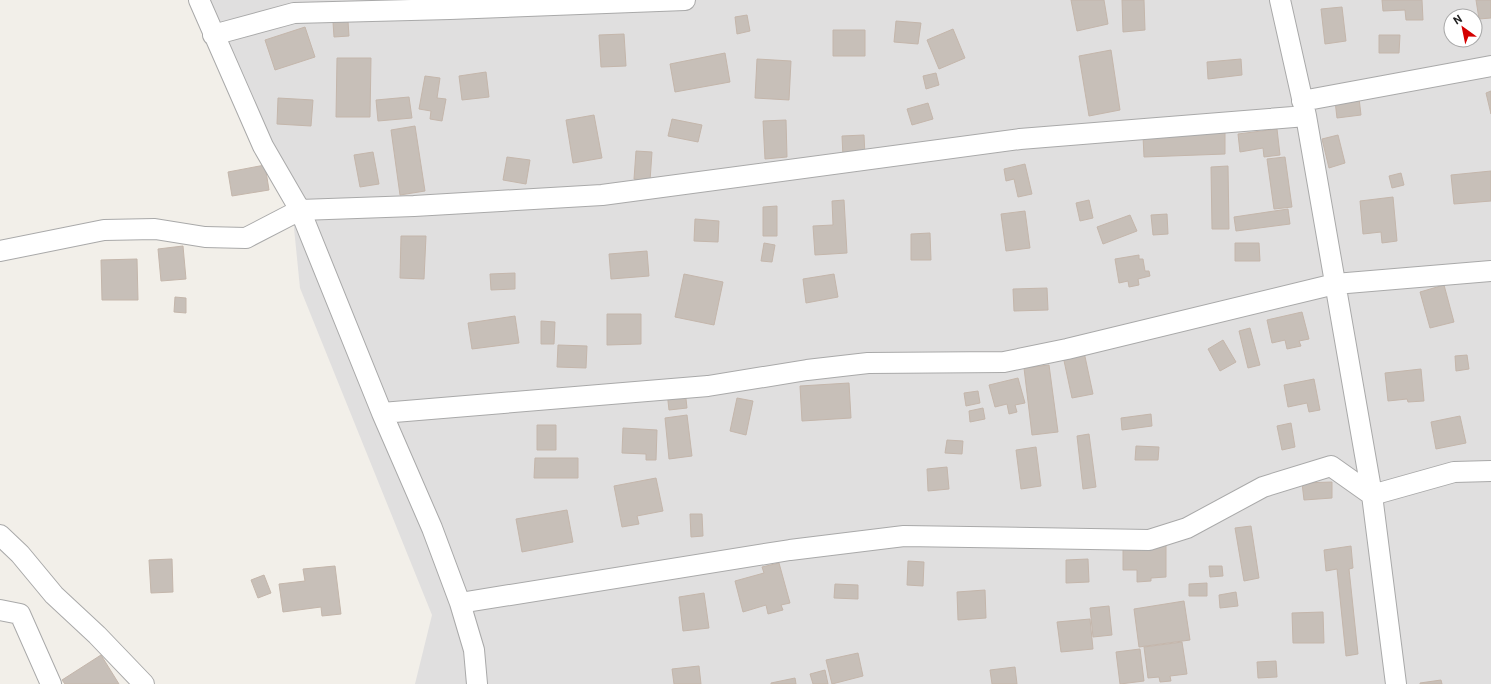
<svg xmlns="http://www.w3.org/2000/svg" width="1491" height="684" font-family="Roboto,sans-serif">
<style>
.residential{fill:#e0dfdf;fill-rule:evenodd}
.building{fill:#c7bfb8;stroke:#c4b6ab}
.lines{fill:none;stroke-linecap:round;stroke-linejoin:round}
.minor-casing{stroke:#a9a9a9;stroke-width:22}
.minor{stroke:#fff;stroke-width:20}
</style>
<rect width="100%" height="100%" fill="#f2efe9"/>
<!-- residential -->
<path class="residential" d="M194 0H1491V684H415L432 615 300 288 292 208ZM1451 16H1475V40H1451Z"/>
<!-- building -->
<path class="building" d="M1071 0H1104L1108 24 1077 31Z
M1122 0H1144L1145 30 1123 32Z
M1382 0H1422L1423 20H1406L1405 10 1383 11Z
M1476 0H1491V18L1479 19Z
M1342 7 1346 41 1325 44 1321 9Z
M747 15 750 31 737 34 735 17Z
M348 21 349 36 334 37 333 22Z
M896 21 921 23 918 44 894 42Z
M305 27 315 57 275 70 265 40Z
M953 29 965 58 939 69 927 40Z
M833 30H865V56H833Z
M624 34 626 66 601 67 599 35Z
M1379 35H1400L1399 53H1379Z
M1111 50 1120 110 1089 116 1079 56Z
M725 53 730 82 675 92 670 64Z
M337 58H371L370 117H336Z
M757 59 791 61 789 100 755 98Z
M1241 59 1242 75 1208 79 1207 62Z
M486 72 489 97 462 100 459 76Z
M936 73 939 85 926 89 923 76Z
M425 76 440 78 437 98 446 99 442 121 430 119 431 111 419 109Z
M1491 91V114L1486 93Z
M409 97 412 118 378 121 376 100Z
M278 98 313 100 311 126 277 124Z
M1359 98 1361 115 1337 118 1335 101Z
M928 103 933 119 912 125 907 109Z
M594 115 602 158 573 163 566 120Z
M672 119 702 125 698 142 668 136Z
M786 120 787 157 765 159 763 121Z
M415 126 425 191 400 195 391 130Z
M1277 129 1280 155 1264 157 1263 148 1240 152 1238 134Z
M1225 133V154L1144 157 1143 136Z
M864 135 865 156 843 157 842 136Z
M1338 135 1345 163 1329 168 1322 139Z
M636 151 652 152 650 181 634 179Z
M373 152 379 184 360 187 354 155Z
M507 157 530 160 526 184 503 180Z
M1285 157 1292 207 1274 209 1267 159Z
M1025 164 1032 194 1018 197 1014 179 1006 181 1004 169Z
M265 165 269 190 232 196 228 172Z
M1228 166 1229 229H1212L1211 167Z
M1491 171V201L1454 204 1451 175Z
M1401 173 1404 185 1392 188 1389 176Z
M1393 197 1397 241 1382 243 1381 232 1363 234 1360 201Z
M844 200 847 253 815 255 813 226 833 225 832 201Z
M1089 200 1093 218 1080 221 1076 203Z
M777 206V236H763V207Z
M1288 209 1290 224 1236 231 1234 217Z
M1025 211 1030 248 1006 251 1001 214Z
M1167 214 1168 234 1153 235 1151 215Z
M1130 215 1137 231 1103 244 1097 227Z
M695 219 719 221 718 242 694 241Z
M930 233 931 260H911V234Z
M401 236H426L424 279 400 278Z
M764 243 775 245 772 262 761 261Z
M1235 243H1259L1260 261H1235Z
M183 246 186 279 161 281 158 249Z
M647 251 649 276 611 279 609 254Z
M1139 255V259H1143L1145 271H1149L1150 276 1138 279 1139 285 1129 287 1128 281 1119 283 1115 259Z
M137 259 138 300H102L101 260Z
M515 273V289L491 290 490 274Z
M684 274 723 282 714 325 675 317Z
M834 274 838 297 806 303 803 279Z
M1444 285 1454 322 1430 328 1420 292Z
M1047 288 1048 310 1014 311 1013 289Z
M175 297 186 298V313L174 312Z
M1302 312 1309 339 1299 341 1301 346 1287 349 1285 340 1272 343 1267 320Z
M607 314H641V344L607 345Z
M515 316 519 343 472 349 468 323Z
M541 321 555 322 554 344H541Z
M1250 328 1260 365 1248 368 1239 331Z
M1223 340 1236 362 1220 371 1208 349Z
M558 345 587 346 586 368 557 367Z
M1084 352 1093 394 1072 398 1063 356Z
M1467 355 1469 369 1456 371 1455 356Z
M1049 365 1058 432 1032 435 1024 368Z
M1421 369 1424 401 1408 402 1407 399 1388 401 1385 373Z
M1018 378 1025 403 1015 405 1017 412 1009 414 1007 404 995 407 989 385Z
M1314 379 1320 410 1309 412 1307 403 1288 407 1284 385Z
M849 383 851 418 802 421 800 386Z
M685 390 687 408 669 410 667 392Z
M978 391 980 403 966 406 964 393Z
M737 398 753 401 746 435 730 431Z
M983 408 985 419 970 422 969 411Z
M1151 414 1152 426 1122 430 1121 418Z
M687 415 692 456 669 459 665 418Z
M1460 416 1466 443 1436 449 1431 422Z
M1291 423 1295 447 1282 450 1277 426Z
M537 425H556V450H537Z
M623 428 657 430 656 460H646V454L622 453Z
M1089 434 1096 487 1083 489 1077 436Z
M947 440 963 441 962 454 945 453Z
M1136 446 1159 447 1158 460H1135Z
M1036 447 1041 486 1021 489 1016 450Z
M535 458H578V478H534Z
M947 467 949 489 928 491 927 469Z
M656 478 663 511 637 516 639 524 622 527 614 486Z
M1332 482V498L1304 500 1302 483Z
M567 510 573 542 522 552 516 519Z
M690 514H702L703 536 691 537Z
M1251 526 1259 578 1244 581 1235 528Z
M1166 544V577L1151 578V581L1137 582V570H1123V545Z
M1351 546 1353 568 1349 569 1358 654 1346 656 1337 569 1326 571 1324 550Z
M172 559 173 592 151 593 149 560Z
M1088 559 1089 582 1066 583V560Z
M908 561 924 562 923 586 907 585Z
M779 563 790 603 781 605 783 610 768 614 766 605 743 612 735 581 764 573 762 567Z
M335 566 341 614 322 616 321 607 283 612 279 584 305 581 303 569Z
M1209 566H1222L1223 576 1210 577Z
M264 575 271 593 258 598 251 580Z
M1207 583V596H1189V584Z
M835 584 858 585V599L834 598Z
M985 590 986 618 958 620 957 592Z
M1236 592 1238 606 1220 608 1219 595Z
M704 593 709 628 683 631 679 597Z
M1184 601 1190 640 1139 647 1134 609Z
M1109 606 1112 635 1093 637 1090 608Z
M1323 612 1324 643H1293L1292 613Z
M1090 619 1093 649 1061 652 1057 622Z
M1182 642 1187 674 1170 676 1171 681 1160 682 1159 677 1148 678 1144 647Z
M1140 649 1144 681 1120 684 1116 652Z
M858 653 863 676 832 684 826 660Z
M101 655 119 684H65L62 680Z
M1276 661 1277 677 1258 678 1257 662Z
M699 666 701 684H674L672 669Z
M1015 667 1017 684H992L990 670Z
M825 670 828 684H813L810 674Z
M795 678 796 684H771V683Z
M1441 680 1442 684H1420V683Z"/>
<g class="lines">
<defs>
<path id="minor" d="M199 0 263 146 300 210 382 413 432 528 460 603 474 650 477 684
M1280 0 1306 116 1372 495 1396 684
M213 35 294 13 450 9 685 0
M1302 101 1491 66
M0 251 104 230 155 229 205 237 246 238 300 210 414 206 602 195 1020 139 1306 116
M382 413 708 386 807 370 868 363 1004 362 1067 349 1335 284 1491 271
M0 535 20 554 54 595 97 635 144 684
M460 603 790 550 904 536 1149 540 1187 528 1263 487 1331 466 1372 495 1454 472 1491 471
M0 610 20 614 51 684"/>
</defs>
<!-- minor casing -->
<use href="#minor" class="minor-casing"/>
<!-- minor -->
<use href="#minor" class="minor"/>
</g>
<!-- north arrow -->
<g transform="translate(1463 28) rotate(327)"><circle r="19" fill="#ffffff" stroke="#a7a7a7"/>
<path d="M0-3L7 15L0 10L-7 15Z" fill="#d40000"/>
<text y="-6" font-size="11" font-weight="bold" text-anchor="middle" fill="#222222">N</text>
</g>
</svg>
